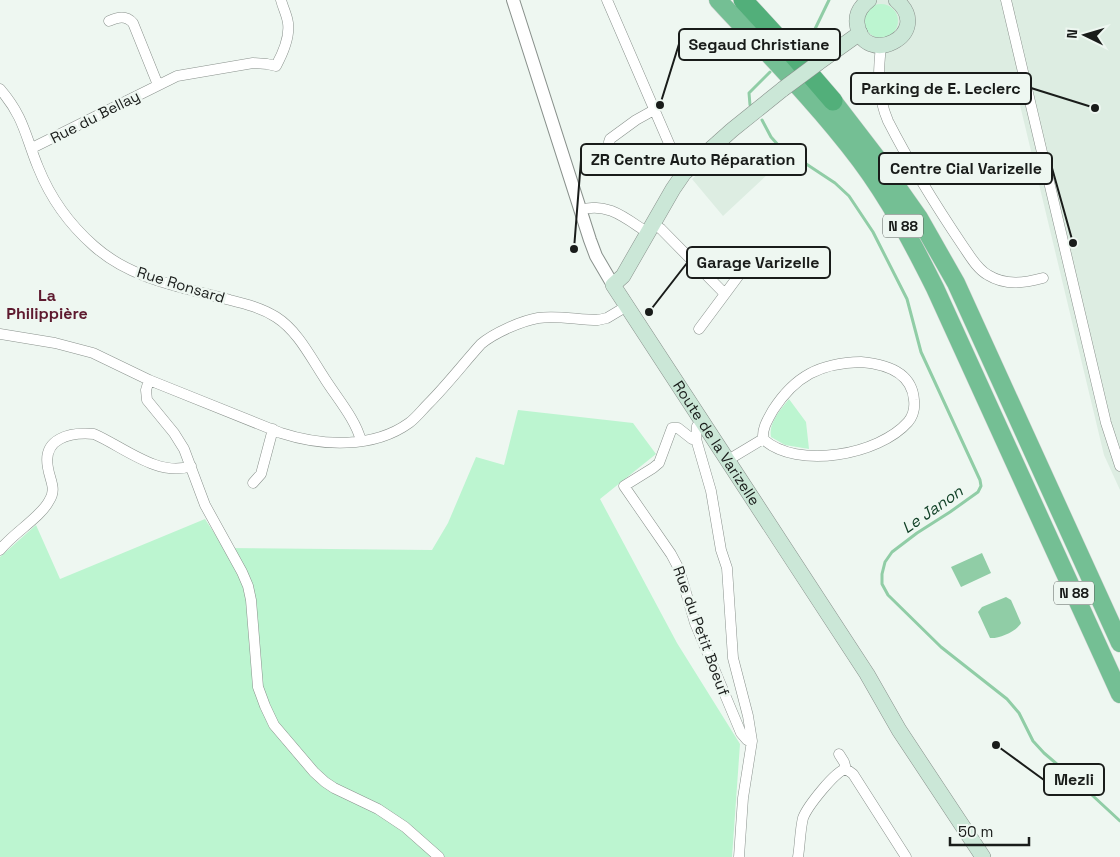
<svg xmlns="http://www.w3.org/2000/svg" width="1120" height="857" font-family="'Space Grotesk',sans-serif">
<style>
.built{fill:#ddede2}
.green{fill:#bcf5d0}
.water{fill:#90cda6}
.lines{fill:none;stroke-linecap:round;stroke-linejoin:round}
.stream{stroke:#90cda6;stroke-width:3}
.minor-casing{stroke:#89918c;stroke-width:11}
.tertiary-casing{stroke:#89918c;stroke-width:14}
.secondary-casing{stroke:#89918c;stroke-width:16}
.trunk-casing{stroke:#d1d2d1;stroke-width:19}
.motorway-casing{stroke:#d1d2d1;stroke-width:20}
.minor{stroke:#fff;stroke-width:10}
.tertiary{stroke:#fff;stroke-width:12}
.secondary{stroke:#cbe7d7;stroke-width:15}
.trunk{stroke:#74bf94;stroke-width:18}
.motorway{stroke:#52af7a;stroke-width:19}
.secondary-bridge-casing{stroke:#89918c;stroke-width:16;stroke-linecap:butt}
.secondary-bridge{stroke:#cbe7d7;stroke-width:15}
.labels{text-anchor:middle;stroke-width:5;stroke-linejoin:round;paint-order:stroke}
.shield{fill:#eef7f1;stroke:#595e5a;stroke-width:1}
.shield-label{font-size:14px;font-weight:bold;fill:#191c1a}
.street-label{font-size:15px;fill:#191c1a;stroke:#eef7f1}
.neighbourhood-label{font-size:16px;font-weight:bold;fill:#5e1a2f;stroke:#eef7f1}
.water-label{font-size:16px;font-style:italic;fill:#124228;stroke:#eef7f1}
.leader{fill:none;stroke:#191c1a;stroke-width:2}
.callout-dot{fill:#191c1a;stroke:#eef7f1;stroke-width:2}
.callout{fill:#eef7f1;stroke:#191c1a;stroke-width:2}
.callout-label{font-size:16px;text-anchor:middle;font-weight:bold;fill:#191c1a}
</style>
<rect width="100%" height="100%" fill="#eef7f1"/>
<!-- built -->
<path class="built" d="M867 0H1120V490L1104 455 1013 76 892 98Z
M731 143H736L769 173 723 216 692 179Z"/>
<!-- green -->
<path class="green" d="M864 21a17 17 0 1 1 34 0a17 17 0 1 1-34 0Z
M789 399 806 422 809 449 785 445 771 437C768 423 781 409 789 399Z
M518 410 633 423 656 454 600 499 677 643 740 744 732 857H0V557L36 525 60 579 205 519 224 548 432 550 448 523 476 457 504 465Z"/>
<!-- water -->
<path class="water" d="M982 553 991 573 961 587 951 567Z
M1006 597 1011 600 1021 623C1017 631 999 639 990 638L978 612 982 607Z"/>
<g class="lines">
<!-- stream -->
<path class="stream" d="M806 41 815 29 829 0
M750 105 749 93 770 72
M762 120 771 137 779 146 835 183 849 196 873 232 907 299 921 352 980 480 981 486 978 492 950 512 917 533 892 552 885 562 882 574V584L888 595 941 647 1007 699 1019 713 1033 741 1044 753 1079 783 1120 821"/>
<defs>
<path id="minor" d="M607 0 677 162 684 173
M1006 0 1106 423 1120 466
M109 21C118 17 126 15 133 23L158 85
M881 46C878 73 877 95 888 121 910 164 936 206 963 246 970 256 977 269 988 275 1006 286 1024 283 1043 278
M0 89C24 117 25 135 38 167 50 197 70 225 94 246 132 280 183 287 230 300 246 304 262 308 276 317 298 331 311 358 325 379 337 398 356 420 361 441
M32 148 177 76 253 63 267 64 276 66C282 55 290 37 288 23 287 15 283 8 281 0
M609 155 611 148 609 142 610 139 636 120 654 110
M580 210C605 202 623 216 642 229
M653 224 661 229 725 294 699 329
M725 294 742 271
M0 334 55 343 93 353 149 380 281 433C321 446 373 449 409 423 416 418 422 410 428 404 447 385 463 364 481 344 494 333 521 321 538 318 557 315 578 320 598 320L607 318 627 306
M861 362C885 364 912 372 914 400 915 408 913 416 908 422 879 455 797 470 763 439 762 428 768 419 773 410 795 376 820 363 861 362Z
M149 380 146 390 147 400 174 433 184 449 205 505 242 572 248 586 251 600 258 687 265 706 274 725 314 772 325 782 334 788 378 809 405 827 439 857
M703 421 697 426 696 439 711 491 721 550 727 568 733 658 748 716 752 741 743 798 739 857
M696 439H692L678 428H672L659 463 653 468 624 486 671 554 679 569 695 623 741 733 747 740 752 741
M728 460 763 439
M253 483 261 474 273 429
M0 550C13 533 40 518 49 501 57 489 50 481 48 468 42 438 70 432 94 434 122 446 159 478 191 466
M839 754 844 762 846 769
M798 857C800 845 800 830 803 818 807 807 835 771 846 769L853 774 906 857"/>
<path id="tertiary" d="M513 0 590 240 596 256 613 285"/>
<g id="secondary">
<path d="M869 0C861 6 856 13 857 23 862 70 936 34 896 0"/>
<path d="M818 63 860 33"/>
<path id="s1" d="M783 89 732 130 684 173 673 189 623 276 613 285 867 674 899 730 983 857"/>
</g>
<path id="trunk" d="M718 0C766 52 817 103 860 160 890 200 913 244 935 288L1120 694
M833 101 876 157 919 218 956 283 1120 643"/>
<path id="motorway" d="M743 0 789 50 833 101"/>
</defs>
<!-- minor casing -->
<use href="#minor" class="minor-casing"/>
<!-- tertiary casing -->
<use href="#tertiary" class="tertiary-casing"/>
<!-- secondary casing -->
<use href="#secondary" class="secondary-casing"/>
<!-- trunk casing -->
<use href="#trunk" class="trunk-casing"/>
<!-- motorway casing -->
<use href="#motorway" class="motorway-casing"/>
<!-- minor -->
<use href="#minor" class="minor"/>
<!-- tertiary -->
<use href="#tertiary" class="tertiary"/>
<!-- secondary -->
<use href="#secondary" class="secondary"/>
<!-- trunk -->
<use href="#trunk" class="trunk"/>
<!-- motorway -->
<use href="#motorway" class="motorway"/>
<defs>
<path id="secondary-bridge" d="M783 89 818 63"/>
</defs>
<!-- secondary-bridge casing -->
<use href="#secondary-bridge" class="secondary-bridge-casing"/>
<!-- secondary-bridge -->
<use href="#secondary-bridge" class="secondary-bridge"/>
</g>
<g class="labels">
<!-- shield labels -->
<g class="shield">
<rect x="883" y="214.5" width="40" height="23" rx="4"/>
<rect x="1054" y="581.5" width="40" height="23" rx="4"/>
</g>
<g class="shield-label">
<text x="903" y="231">N 88</text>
<text x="1074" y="598">N 88</text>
</g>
<!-- street labels -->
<g class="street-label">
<text transform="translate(95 117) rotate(-27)" y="5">Rue du Bellay</text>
<text transform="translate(181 285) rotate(17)" y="5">Rue Ronsard</text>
<text dy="5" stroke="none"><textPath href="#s1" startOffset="452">Route de la Varizelle</textPath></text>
<text transform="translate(701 631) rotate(70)" y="5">Rue du Petit Boeuf</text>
</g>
<!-- neighbourhood labels -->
<g class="neighbourhood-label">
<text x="47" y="301">La<tspan x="47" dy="18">Philippière</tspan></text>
</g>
<!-- water labels -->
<g class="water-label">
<text transform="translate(932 509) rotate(-35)" y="6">Le Janon</text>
</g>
</g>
<!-- callouts -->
<path class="leader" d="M660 105L679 44M1095 108L1031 88M574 249L581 160M1073 243L1052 168M649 312L687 263M996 745L1044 780"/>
<g class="callout-dot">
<circle cx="660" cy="105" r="5"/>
<circle cx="1095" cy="108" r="5"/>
<circle cx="574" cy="249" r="5"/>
<circle cx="1073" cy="243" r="5"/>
<circle cx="649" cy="312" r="5"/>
<circle cx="996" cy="745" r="5"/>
</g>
<g class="callout">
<rect x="679" y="29" width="161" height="31" rx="5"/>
<rect x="851" y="73" width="180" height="31" rx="5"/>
<rect x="581" y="144" width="225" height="31" rx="5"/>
<rect x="879" y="153" width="173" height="31" rx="5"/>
<rect x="687" y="247" width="143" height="31" rx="5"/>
<rect x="1044" y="764" width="60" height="31" rx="5"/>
</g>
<g class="callout-label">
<text x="759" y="50">Segaud Christiane</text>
<text x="941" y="94">Parking de E. Leclerc</text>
<text x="693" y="165">ZR Centre Auto Réparation</text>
<text x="966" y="174">Centre Cial Varizelle</text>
<text x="758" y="268">Garage Varizelle</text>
<text x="1074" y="785">Mezli</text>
</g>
<!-- north arrow -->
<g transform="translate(1085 35) rotate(275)" stroke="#eef7f1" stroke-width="4" paint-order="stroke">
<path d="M0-4L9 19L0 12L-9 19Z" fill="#191c1a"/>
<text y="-8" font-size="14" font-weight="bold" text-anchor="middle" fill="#191c1a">N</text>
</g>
<!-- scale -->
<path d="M950 837v8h79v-8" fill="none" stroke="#191c1a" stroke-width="2.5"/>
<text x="958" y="837" font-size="15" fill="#191c1a" stroke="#eef7f1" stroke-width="4" paint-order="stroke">50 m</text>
</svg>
